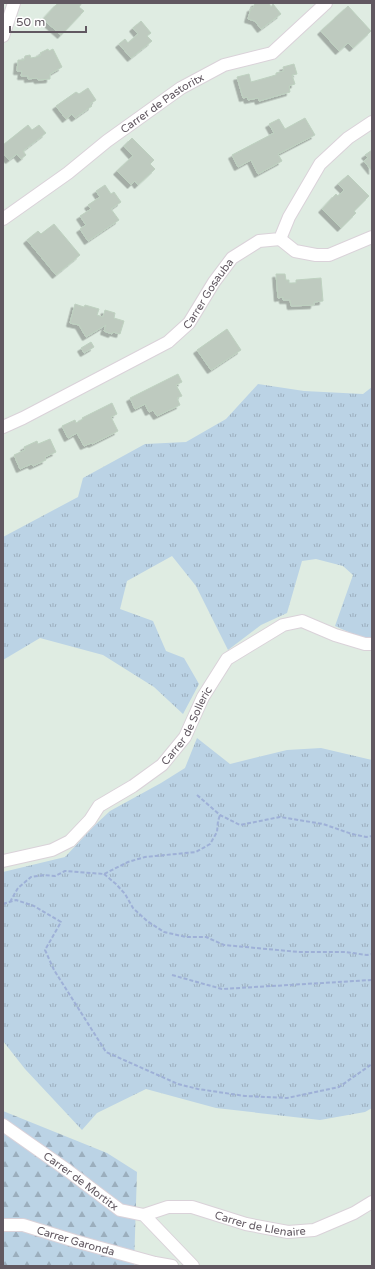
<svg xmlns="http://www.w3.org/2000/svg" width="375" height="1269" font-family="'Varela Round',sans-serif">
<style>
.grass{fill:url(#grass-tufts)}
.forest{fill:url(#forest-firs)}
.building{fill:#becabf;stroke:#bed1c0;filter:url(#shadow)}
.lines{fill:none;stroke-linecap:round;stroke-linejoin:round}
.minor-casing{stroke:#dad2d9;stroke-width:14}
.path{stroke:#9eb0d7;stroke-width:2;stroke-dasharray:4 2;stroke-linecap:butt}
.minor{stroke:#fff;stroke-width:12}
.labels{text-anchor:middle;stroke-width:3;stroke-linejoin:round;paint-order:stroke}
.street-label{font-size:11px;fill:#615861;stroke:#fff}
</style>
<defs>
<pattern id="grass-tufts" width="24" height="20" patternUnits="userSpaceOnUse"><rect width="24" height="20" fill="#bbd3e5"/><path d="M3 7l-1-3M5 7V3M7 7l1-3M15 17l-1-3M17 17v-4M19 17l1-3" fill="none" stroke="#9baebd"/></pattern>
<pattern id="forest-firs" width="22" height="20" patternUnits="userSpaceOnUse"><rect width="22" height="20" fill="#bbd3e5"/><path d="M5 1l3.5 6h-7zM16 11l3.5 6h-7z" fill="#9baebd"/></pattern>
<filter id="shadow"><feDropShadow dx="-3.5" dy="3.5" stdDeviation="0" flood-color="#0004"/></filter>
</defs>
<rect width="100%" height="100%" fill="#dfece2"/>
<!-- grass -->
<path class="grass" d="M258 384 304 391 363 394 372 387V637L362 638 335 626 353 575 343 566 316 559 302 561 287 613 261 625 228 650 196 586 172 556 127 581 120 609 153 621 166 651 184 658 199 684 183 714 154 687 103 655 40 638 3 660V537L78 497 83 478 145 444 186 442 226 419Z
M197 738 230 764 287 750 321 748 372 760V1108L365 1112 320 1120 216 1108 146 1089 97 1113 82 1130 25 1069 3 1041V872L65 857 94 826 110 811 161 783 185 768Z"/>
<!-- forest -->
<path class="forest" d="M3 1111 107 1153 137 1172 134 1266H3Z"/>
<!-- building -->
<path class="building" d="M58 3H82L79 7 84 11 61 35 43 19Z
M255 3H269L271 7 273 4 281 14 261 29 255 21 248 19 251 8H253Z
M348 6 371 31 353 48 348 43 339 51 321 31Z
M141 21 151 33 147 36 152 41 131 58 119 44 125 39 128 43 138 34 133 28Z
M48 49 49 51 53 49 62 67 50 74V79L38 80 37 78 28 79V76H21L22 71H17L18 60H24L25 56 30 55 31 58 36 57 41 55 40 53Z
M294 64 297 74 292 75 295 84 289 86 290 92 259 101 258 98 248 100 247 97 243 98 237 77 249 74 251 82 276 75V73L284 71 283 67Z
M88 88 96 100 90 104 92 106 75 118 72 114 66 119 56 106 76 92 79 94Z
M305 118 315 135 278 154 282 161 258 174 251 160 238 167 232 155 274 133 269 124 279 119 285 129Z
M28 125 32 130 39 125 46 133 23 151 26 155 21 159 17 154 9 160 3 153V145Z
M132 138 154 160 150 164 155 169 138 185 135 181 131 185 117 171 133 156 124 146Z
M372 150V171L364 161 368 158 365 155Z
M348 175 369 196 354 211 356 213 341 228 322 209 336 194 338 196 344 190 338 184Z
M105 185 111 194 114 192 121 202 111 209 119 220 88 241 80 229 86 225 80 216 91 209 88 205 100 197 96 191Z
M54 224 80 255 56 275 27 240 38 231 41 234Z
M276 274H285L286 280H289V283H296V280L321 278 323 301 314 302V305L291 306 290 300H283V297L278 298Z
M75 304 84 307 85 305 99 309 97 315 103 317 105 310 115 313 114 318 124 321 120 334 113 332 112 334 104 331 106 325 86 337 79 325 70 323Z
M227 329 241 350 211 370 197 350Z
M91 342 94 347 84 353 81 348Z
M178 374 182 382 176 385 182 396 177 398 180 405 157 416 153 410 149 412 145 404 135 409 130 398Z
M112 403 117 414 111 417 118 431 92 444 91 443 84 446 77 433 68 438 62 426 75 420 76 423 83 419 82 418Z
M50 439 56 452 45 457 46 460 33 466 31 464 20 469 14 455 25 450 24 447 37 441 38 444Z"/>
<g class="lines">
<defs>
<g id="minor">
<path d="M3 36 14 3"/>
<path id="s1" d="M3 219 68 173 107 141 181 88 224 65 272 53 326 3"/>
<path d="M280 239 295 251 316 255H329L372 237"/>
<path id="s2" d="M3 427 23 418 168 342 189 323 214 282 232 258 259 241 280 239 289 217 320 164 348 138 372 122"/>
<path id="s3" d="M3 861 52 850 70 841 90 820 99 806 133 786 162 765 185 737 203 697 227 659 283 625 302 621 335 635 365 644H372"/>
<path id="s4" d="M3 1125 67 1170 120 1210 144 1215 193 1266"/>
<path id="s5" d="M144 1215 168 1207H192L246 1224 288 1232 314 1230 354 1213 372 1202"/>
<path id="s6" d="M3 1225H23L75 1241 155 1263 172 1266"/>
</g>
</defs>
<!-- minor casing -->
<use href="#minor" class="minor-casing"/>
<!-- path -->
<path class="path" d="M197 795 220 815 240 825 280 817 323 824 352 834 366 837 372 836
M104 874 116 884 125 894 133 908 147 921 164 932 186 937H206L224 945 299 952H345L367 955 372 954
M10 902 18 888 31 877 44 875 55 876 65 871 104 874 128 862 145 857 196 852 210 844 217 832 218 821 220 815
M3 904 16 900 34 906 61 922 45 950 54 970 106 1052 178 1084 198 1089 245 1096 287 1098 339 1087 372 1064
M172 975 222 989 372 980"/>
<!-- minor -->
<use href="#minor" class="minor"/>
</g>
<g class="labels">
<!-- street labels -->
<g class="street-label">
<text dy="4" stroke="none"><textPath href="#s1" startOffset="197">Carrer de Pastoritx</textPath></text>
<text dy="4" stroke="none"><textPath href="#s2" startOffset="249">Carrer Gosauba</textPath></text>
<text dy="4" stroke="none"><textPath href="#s3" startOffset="238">Carrer de Solleric</textPath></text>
<text dy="4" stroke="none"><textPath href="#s4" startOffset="96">Carrer de Mortitx</textPath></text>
<text dy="4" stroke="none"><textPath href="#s5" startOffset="120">Carrer de Llenaire</textPath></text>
<text dy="4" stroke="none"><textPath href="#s6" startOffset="75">Carrer Garonda</textPath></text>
</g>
</g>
<!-- border -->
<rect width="375" height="1269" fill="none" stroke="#615861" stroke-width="8"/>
<!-- scale -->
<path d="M10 26v6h76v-6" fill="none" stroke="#615861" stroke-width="2"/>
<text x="16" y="26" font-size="12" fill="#615861" stroke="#ffffff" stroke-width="3" paint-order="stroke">50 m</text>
</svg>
